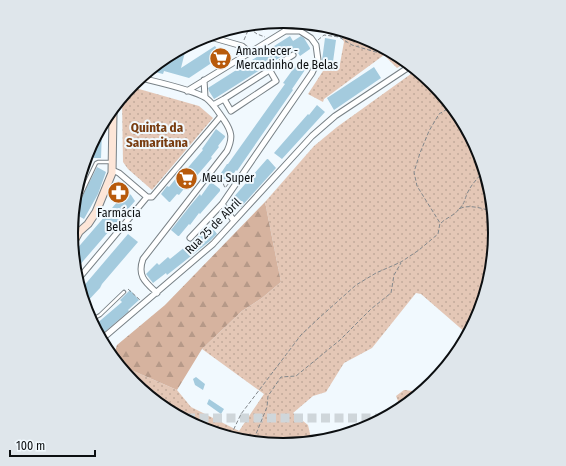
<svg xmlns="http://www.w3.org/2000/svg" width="566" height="466" font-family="'Fira Sans Condensed',sans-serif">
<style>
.green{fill:url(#green-dots)}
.forest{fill:url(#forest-firs)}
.building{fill:#a4cbde}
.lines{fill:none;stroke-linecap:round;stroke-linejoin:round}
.highway-tunnel{stroke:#cfd6da;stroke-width:9;stroke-dasharray:9 4.5;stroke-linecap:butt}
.lane-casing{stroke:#788186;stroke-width:4.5}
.street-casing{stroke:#788186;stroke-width:7}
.secondary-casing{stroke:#788186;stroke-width:9}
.primary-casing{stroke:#a67557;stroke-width:10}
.path{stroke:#82878b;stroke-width:1;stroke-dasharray:4 2;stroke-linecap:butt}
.lane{stroke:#fff;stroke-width:2.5}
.street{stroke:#fff;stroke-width:5}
.secondary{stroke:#fde6d8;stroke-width:7}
.primary{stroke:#fbcdb1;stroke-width:8}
.labels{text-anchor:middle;stroke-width:4;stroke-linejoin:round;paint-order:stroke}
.poi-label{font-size:12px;fill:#0c0f11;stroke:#f1f9fe;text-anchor:start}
.street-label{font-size:12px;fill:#0c0f11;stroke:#f1f9fe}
.neighbourhood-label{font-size:13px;font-weight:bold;fill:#783c10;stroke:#f1f9fe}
.rim{fill:none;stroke:#0c0f11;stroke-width:2}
</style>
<defs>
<pattern id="green-dots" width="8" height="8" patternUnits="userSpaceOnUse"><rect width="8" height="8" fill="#e4c7b6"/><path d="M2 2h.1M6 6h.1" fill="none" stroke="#c2aa9b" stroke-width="1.8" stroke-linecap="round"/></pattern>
<pattern id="forest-firs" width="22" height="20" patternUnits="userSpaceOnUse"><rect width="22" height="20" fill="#d6b39f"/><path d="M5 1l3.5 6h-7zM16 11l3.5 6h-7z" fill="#b69988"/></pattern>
</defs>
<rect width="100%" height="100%" fill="#f1f9fe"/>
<!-- green -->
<path class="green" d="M341 33 364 37 404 64 397 68 384 55 324 99 323 102 308 94 323 71 339 69 344 42 341 35Z
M415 71 433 83 479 152 495 233 479 314 466 333 421 294 416 293 372 348 344 363 326 392 313 396 293 413 308 425 311 438 309 440 283 445 202 429 184 417V414H179L133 383 122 366 177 390 191 407 239 431 264 394 202 349 242 311 262 298 281 282 265 202 314 146 337 127Z
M131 89H139L199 106 213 118 152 190 128 169 123 162 122 100Z
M404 390H405L420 392 400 405 398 401 396 396Z"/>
<!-- forest -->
<path class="forest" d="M265 202 281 282 262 298 242 311 202 349 177 390 122 366 114 354 117 345 165 305Z"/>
<!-- building -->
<path class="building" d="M290 36 293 41 301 36 304 38 310 48V49L300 56 295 48 214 99 209 91 208 88Z
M325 38 336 40 332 69 321 68Z
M215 46 222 56 189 78 164 71 163 74 151 71 186 48 181 68Z
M299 61 307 67 292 89 293 90 286 100 237 171 236 170 228 182 219 176 227 164H228L285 84 283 83Z
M374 67 381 78 334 110 327 98Z
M317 105 325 112 282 159 274 153 308 114 309 115Z
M216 129 225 136V137L218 146 219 147 211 157 212 158 188 186 187 185 179 195 177 194 170 202H169L161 194 167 186 169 187 177 177 179 178 203 150 202 149Z
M102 130 101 158H90V147Z
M267 159H268L276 168 241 207H239L231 200 232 199Z
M97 167 106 172 98 194 84 219 75 214V211Z
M211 182 220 189V191L200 214 199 213 190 225 189 224 179 236H178L171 230 190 206 200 194 201 196Z
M120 187 131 195 135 201 78 267 75 251 118 201 113 196Z
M211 226 217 234 210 241 167 275 166 273 153 283 146 274 157 263 159 265 168 257 170 259Z
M128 234 138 242 102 284 100 288 85 304 82 288Z
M130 290 139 300 128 310 129 311 101 335 95 325 122 302 120 300Z
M196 377 205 384 203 390 195 385 193 379Z
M209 399 224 409 221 414 207 404Z"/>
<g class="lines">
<!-- highway-tunnel -->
<path class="highway-tunnel" d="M186 418H380
M266 442H299"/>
<defs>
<path id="lane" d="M300 31 301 25
M77 203 96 163 98 162H111
M91 320 100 315 124 292"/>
<path id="street" d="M207 36 242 46 249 52
M269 69 276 81 231 111 224 99 293 55
M141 78C157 82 194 90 206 98 214 104 218 112 224 120 232 132 233 138 227 151L143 259C137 276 145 282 157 293
M204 80 205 97
M187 91 285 31H300L311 38 316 45 318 60 312 73 222 204 190 238
M213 105 224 99
M147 197H152L221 116
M222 204 234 221
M80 277 147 197 119 173 112 170
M103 338 213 244 312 136 335 116 409 67"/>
<path id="secondary" d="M74 241 79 232 88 224 96 212 112 173 113 114"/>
<path id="primary" d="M72 229 75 237 73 243"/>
</defs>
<!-- lane casing -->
<use href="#lane" class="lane-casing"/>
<!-- street casing -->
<use href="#street" class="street-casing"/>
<!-- secondary casing -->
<use href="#secondary" class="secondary-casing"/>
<!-- primary casing -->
<use href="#primary" class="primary-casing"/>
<!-- path -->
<path class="path" d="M249 28 257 34 265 37
M244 40 249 28
M318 40 324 35 339 37 352 45 379 53H388
M212 178 217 182 221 178 225 188 229 183H230
M459 209C465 203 464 201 467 194 470 186 477 179 483 172
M441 223C445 219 450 217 454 214 456 213 457 211 459 209 468 204 481 208 491 211
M128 289 140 300
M231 435 241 414 301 335 319 318 356 285 376 273 401 262 419 250 438 234 440 223 417 186 414 172 420 153 429 131 439 114 449 108
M254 439 267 407 268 396 281 377 296 376 340 340 371 309 391 293 394 275 401 263"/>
<!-- lane -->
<use href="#lane" class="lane"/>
<!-- street -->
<use href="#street" class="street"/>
<!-- secondary -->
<use href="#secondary" class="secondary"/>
<!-- primary -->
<use href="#primary" class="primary"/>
</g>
<!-- icons -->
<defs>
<symbol id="supermarket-disc" viewBox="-11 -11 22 22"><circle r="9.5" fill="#b85a0b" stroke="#f1f9fe"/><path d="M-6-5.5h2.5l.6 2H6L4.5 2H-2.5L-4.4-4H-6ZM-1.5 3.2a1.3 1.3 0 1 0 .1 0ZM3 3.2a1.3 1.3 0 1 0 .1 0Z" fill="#fff"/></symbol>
<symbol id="pharmacy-disc" viewBox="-11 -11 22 22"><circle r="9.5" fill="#b85a0b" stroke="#f1f9fe"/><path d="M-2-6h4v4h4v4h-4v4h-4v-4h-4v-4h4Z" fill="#fff"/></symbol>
</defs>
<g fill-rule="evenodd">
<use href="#supermarket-disc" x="208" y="46" width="25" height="25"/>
<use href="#supermarket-disc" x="174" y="166" width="25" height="25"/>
<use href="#pharmacy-disc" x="106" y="180" width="25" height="25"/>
</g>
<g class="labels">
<!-- poi labels -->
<g class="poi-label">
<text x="236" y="55">Amanhecer -<tspan x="236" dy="14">Mercadinho de Belas</tspan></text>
<text x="202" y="182">Meu Super</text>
<text x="119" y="217" text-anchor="middle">Farmácia<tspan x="119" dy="14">Belas</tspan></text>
</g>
<!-- street labels -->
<g class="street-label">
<text transform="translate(213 226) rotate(-45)" y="4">Rua 25 de Abril</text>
</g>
<!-- neighbourhood labels -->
<g class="neighbourhood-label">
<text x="157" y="132">Quinta da<tspan x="157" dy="15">Samaritana</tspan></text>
</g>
</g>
<!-- crop -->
<path d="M0 0H566V466H0ZM78 233a205 205 0 1 1 410 0a205 205 0 1 1-410 0Z" fill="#dfe6eb" fill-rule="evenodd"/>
<path class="rim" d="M78 233a205 205 0 1 1 410 0a205 205 0 1 1-410 0Z"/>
<!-- scale -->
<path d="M10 450v6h85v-6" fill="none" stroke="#0c0f11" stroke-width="2"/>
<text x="16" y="450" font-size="12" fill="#0c0f11" stroke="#f1f9fe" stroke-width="3" paint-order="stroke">100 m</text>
</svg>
